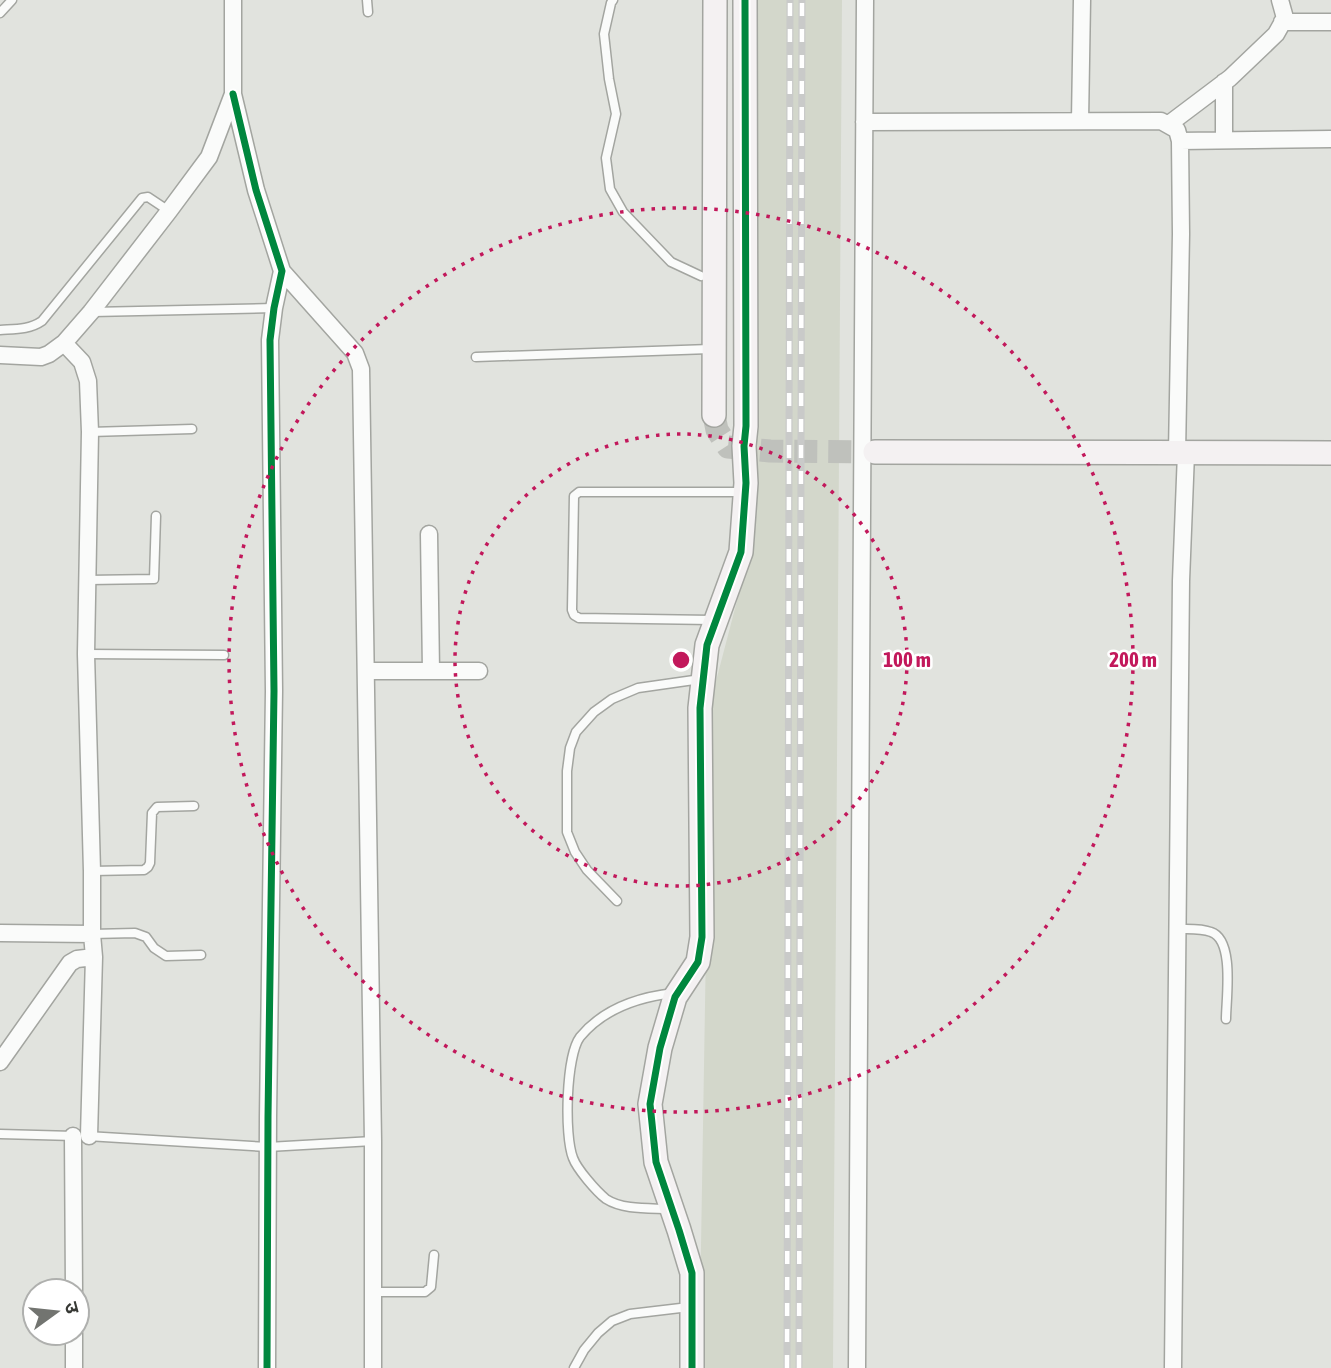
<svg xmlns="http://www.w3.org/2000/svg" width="1331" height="1368" font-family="'Asap Condensed','Noto Sans Devanagari',sans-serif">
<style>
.built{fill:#d3d7cb}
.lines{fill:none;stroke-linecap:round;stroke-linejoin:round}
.secondary-tunnel{stroke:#bfc1bc;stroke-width:23;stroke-dasharray:23 11;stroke-linecap:butt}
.lane-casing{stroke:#a3a5a0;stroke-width:11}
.street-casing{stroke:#a3a5a0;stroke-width:19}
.secondary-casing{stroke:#a3a5a0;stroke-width:26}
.lane{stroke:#fafbfa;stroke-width:8}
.street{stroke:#fafbfa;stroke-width:16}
.secondary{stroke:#f4f1f2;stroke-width:23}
.rail-casing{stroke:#c9cac9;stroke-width:7}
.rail{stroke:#fff;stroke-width:4.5;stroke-dasharray:13;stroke-linecap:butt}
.cycleway-casing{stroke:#fff;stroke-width:11}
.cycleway{stroke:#00873e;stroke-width:7}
.ring{fill:none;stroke:#c2185b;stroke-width:3.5;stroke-dasharray:3.5 7}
.centre{fill:#c2185b;stroke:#fff;stroke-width:3.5}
.ring-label{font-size:21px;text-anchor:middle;font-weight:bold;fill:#c2185b;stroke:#fff;stroke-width:5;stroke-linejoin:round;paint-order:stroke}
</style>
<rect width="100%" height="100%" fill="#e1e3de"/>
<!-- built -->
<path class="built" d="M750 0H842L833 1368H699L710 704 749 555Z"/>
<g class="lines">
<!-- secondary-tunnel -->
<path class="secondary-tunnel" d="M714 415 717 430 728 447 770 451 875 452"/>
<defs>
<path id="lane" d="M367 0 368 12
M613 0 611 3 604 34 609 79 616 114 606 158 610 189 623 212 671 262 701 276
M0 13 12 0
M92 312 274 308
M0 330C15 329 29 330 42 321L142 198 148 197 169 211
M476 357 710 349
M90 432 192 429
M88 580 154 579 156 516
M712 620 579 618 574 615 572 610 574 496 579 492H742
M86 654 224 655
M92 871 144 870 148 867 150 863 152 813 157 807 194 806
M617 901 587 870 575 852 567 832V771L570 748 576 732 594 712 612 699 638 688 701 679
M1178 929C1188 929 1201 928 1211 932 1235 940 1226 999 1226 1019
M92 934 135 933 146 937 154 948 166 956 201 955
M0 1134 74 1136
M87 1136 268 1147 373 1141
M669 1209C649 1208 623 1210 606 1199 596 1191 577 1169 573 1158 564 1135 566 1056 580 1037 604 1008 638 997 674 993
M373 1292H425L431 1287 434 1255
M574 1368 584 1350 598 1333 612 1321 630 1314 689 1307"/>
<path id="street" d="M1282 22H1331
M1224 82V140
M233 94 256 190 282 271 274 308 270 340 274 691 268 1117 267 1368
M1080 121 1082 0
M864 122 1161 121 1177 130 1180 141 1181 234 1177 453
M1169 124 1230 78 1276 34 1285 18 1280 0
M1180 141 1331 139
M282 271 355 353 361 369 373 1141V1368
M64 343 82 362 88 381 90 432 86 654 92 871V934L94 957 89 1136
M0 355 41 357 49 354 64 343 91 312 169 211 209 157 233 94V0
M429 534 431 671
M366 671H479
M0 933 92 934
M0 1062 70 963 77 959 94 957
M73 1136 74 1291
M74 1333V1368
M857 1368 865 0
M1173 1368 1181 581 1186 453"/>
<path id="secondary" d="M714 415 715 0
M875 452 1331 453
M692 1368V1273L679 1230 656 1162 650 1104 660 1048 675 997 698 962 702 937 700 708 707 645 741 552 746 483 744 446 746 426 745 0"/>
</defs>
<!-- lane casing -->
<use href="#lane" class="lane-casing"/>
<!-- street casing -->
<use href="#street" class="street-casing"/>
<!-- secondary casing -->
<use href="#secondary" class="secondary-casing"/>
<!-- lane -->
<use href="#lane" class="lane"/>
<!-- street -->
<use href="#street" class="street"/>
<!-- secondary -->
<use href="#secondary" class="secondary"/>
<defs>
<path id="rail" d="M787 1368 790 0
M799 1368 802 0"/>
</defs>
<!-- rail casing -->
<use href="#rail" class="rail-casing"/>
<!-- rail -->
<use href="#rail" class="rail"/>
<defs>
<path id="cycleway" d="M233 94 256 190 282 271 274 308 270 340 274 691 268 1117 267 1368
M692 1368V1273L679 1230 656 1162 650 1104 660 1048 675 997 698 962 702 937 700 708 707 645 741 552 746 483 744 446 746 426 745 0"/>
</defs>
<!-- cycleway casing -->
<use href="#cycleway" class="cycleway-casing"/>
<!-- cycleway -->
<use href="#cycleway" class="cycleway"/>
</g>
<!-- distance rings -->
<g class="ring">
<circle cx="681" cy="660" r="226"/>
<circle cx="681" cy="660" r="452"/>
</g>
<circle cx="681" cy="660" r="10" class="centre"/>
<g class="ring-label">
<text x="907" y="667">100 m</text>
<text x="1133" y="667">200 m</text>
</g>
<!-- north arrow -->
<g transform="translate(56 1312) rotate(75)"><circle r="33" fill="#ffffff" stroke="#afb0ae" stroke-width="2"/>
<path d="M0-5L12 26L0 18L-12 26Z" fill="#727470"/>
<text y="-10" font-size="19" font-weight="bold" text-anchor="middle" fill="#373935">उ</text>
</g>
</svg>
